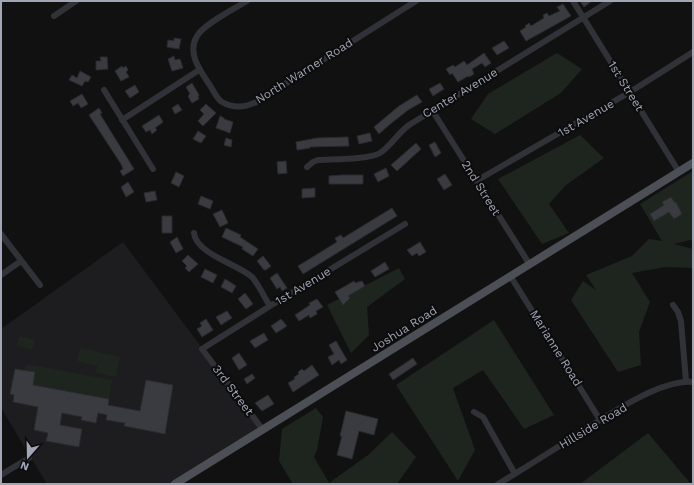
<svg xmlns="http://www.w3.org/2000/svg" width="694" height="485" font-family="'Work Sans',sans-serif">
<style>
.built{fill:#1d1d1f}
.green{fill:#1d251e}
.building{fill:#3a3b40;stroke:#2b2b2f}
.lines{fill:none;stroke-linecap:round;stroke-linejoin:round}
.minor{stroke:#313238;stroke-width:6}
.major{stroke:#4d4f57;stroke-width:8}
.labels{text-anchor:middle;stroke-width:4;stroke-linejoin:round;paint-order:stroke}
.street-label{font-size:12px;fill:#a1a5b4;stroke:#0c0c0d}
</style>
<rect width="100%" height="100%" fill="#111112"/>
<!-- built -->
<path class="built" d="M123 242 263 430 175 484H47L1 408V329Z"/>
<!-- green -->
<path class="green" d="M557 53 582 69 561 93 495 134 471 119 488 94Z
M580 135 604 158 566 185 549 204 569 233 542 244 498 179Z
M693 171V241L690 240 674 244 693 249V268L665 267 632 273 650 302 639 332 641 365 618 372 571 300 583 281 596 290 586 275 632 256 649 239 662 241 640 204Z
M399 268 405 279 367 307 369 335 351 353 327 305Z
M494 320 554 415 524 429 483 370 453 388 475 450 458 481 396 385Z
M20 336 35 340 32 350 17 345Z
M80 348 120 357 116 377 96 373 97 366 77 361Z
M26 364 112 380 109 399 31 394 35 372 25 370Z
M316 408 323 417 317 450 314 457 329 483 368 455 392 432 416 457 397 484H293L279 461 282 429Z
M648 433 691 484H580Z"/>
<!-- building -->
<path class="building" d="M580 1H592L584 7Z
M563 4 571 16 526 41 520 31 526 27 525 26 529 23 531 26 544 18 543 15 547 13 549 16 560 11 557 7Z
M174 38 181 39 179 49 167 47 168 40 174 41Z
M504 41 509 48 497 55 492 48Z
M484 53 491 63 485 67 482 63 472 69 474 74 469 77 468 76 458 82 452 73 450 75 446 69 453 65 455 67 464 61 467 65Z
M174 56 175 60 180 59 183 68 172 71 168 59Z
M100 57H107L108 69 96 70V61H101Z
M122 66 123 68 126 66 128 70 126 72 129 77 121 81 115 71Z
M80 71 91 77 88 82 85 81 82 86 69 80 72 75 77 78Z
M192 83 199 95 198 97 199 99 192 103 188 96 190 94 186 87Z
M440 83 444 89 433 96 429 89Z
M135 85 139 92 130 98 125 91Z
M82 94 88 104 81 108 78 103 73 106 70 101Z
M417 95 422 102 408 110 389 125 379 134 374 127 399 106Z
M178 104 182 110 175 114 172 108Z
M206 104 216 113 203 126 198 121 204 114 200 110Z
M99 108 102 113 100 114 134 169 123 176 120 171 123 169 121 164 89 115Z
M159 115 163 122 155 128 157 130 152 134 150 130 146 132 142 126Z
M220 116 224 118V119L233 122 230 133 216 128Z
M198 131 206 136 201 143 193 139Z
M370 133 372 141 359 144 357 136Z
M348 137 349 146 310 147V148L297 150 296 142 317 138Z
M226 138 232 140 231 147 224 145Z
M435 142 441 153 435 157 429 145Z
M416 143 421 149 397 171 391 165Z
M286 161 287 173 278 174 277 162Z
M386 168 389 176 378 182 374 174Z
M176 172 184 176 179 187 171 183Z
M445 174 452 185 444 190 437 179Z
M342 175H363V184H329V176Z
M128 182 134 192 126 197 121 187Z
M315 188V197L302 198V189Z
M155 191 157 200 146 202 144 193Z
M201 196 213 201 210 209 198 204Z
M671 197 675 203 676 202 682 214 674 219 669 212 654 221 650 214 664 205 662 202Z
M392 208 397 216 303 274 298 266 337 242 335 238 341 235 343 238Z
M222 210 228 223 220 227 213 214Z
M162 216H172V233H162Z
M226 228 241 235 240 237 258 249 253 256 242 249 243 247 222 237Z
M177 237 183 249 176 253 170 242Z
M420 242 426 252 419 256 417 253 412 256 407 250Z
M188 255 198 264 189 272 185 268 187 266 182 261Z
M263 256 271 266 266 270H264L257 261Z
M385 262 389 269 375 277 371 271Z
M205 269 217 275 213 283 201 277Z
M277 273 287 288 282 291 280 287 277 289 270 278Z
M225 279 236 286 232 293 221 287Z
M354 281 355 283 362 281 365 286 348 296 350 298 343 305 335 292Z
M245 293 253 304 246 309 238 299Z
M317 299 323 307 316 311 317 314 310 318 309 315 299 321 295 315 310 305 309 303Z
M227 311 232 318 221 325 216 317Z
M206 319 213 330 202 337 197 329 202 326 200 323Z
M281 319 287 326 276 333 271 326Z
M264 333 268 340 255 348 250 341Z
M336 341 347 360 341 364 339 360 332 365 328 357 334 354 329 345Z
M239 353 247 365 239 370 232 358Z
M413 358 417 364 393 380 389 374Z
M312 365 319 375 293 392 288 383 295 379 294 377 299 374 298 372 302 369 304 371Z
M15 369 35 372 33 385 109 399 108 405 140 411 146 380 173 385 165 434 124 426 125 423 106 420 107 415 98 413 96 423 81 420 82 417 62 413 60 425 82 429 79 447 46 441 48 433 34 430 38 407 13 402 14 395 10 394Z
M252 374 255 378 247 384 244 379Z
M268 395 274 404 262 411 255 403Z
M346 411 378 419 374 435 359 431 352 459 337 455 342 436H340Z"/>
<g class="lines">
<!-- minor -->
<path class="minor" d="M247 1C234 9 204 24 197 36 186 54 202 73 211 87 214 92 217 99 222 102 234 109 247 107 258 101L416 1
M573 1 679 172
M54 16 76 1
M104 90 153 169
M432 110 530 265
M122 120 199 70
M307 167 313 162 318 160C333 159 368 160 380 153 390 147 398 133 409 125L610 1
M476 181 630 92 693 52
M194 233C196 254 238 264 252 277 259 285 264 297 270 306
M1 234 40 285
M1 275 21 261
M511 277 600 420
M673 305 678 312 681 321 686 381
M474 412 483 417 515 474
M263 430 202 349 270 306 405 224
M1 475 29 458
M498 484C523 469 547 454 572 438 601 420 658 379 693 382"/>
<!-- major -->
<path class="major" d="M175 484 693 163"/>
</g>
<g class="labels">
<!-- street labels -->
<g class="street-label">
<text transform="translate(304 71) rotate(-32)" y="4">North Warner Road</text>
<text transform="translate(626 86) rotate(58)" y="4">1st Street</text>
<text transform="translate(460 93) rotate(-31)" y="4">Center Avenue</text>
<text transform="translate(586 118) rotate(-30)" y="4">1st Avenue</text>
<text transform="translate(481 188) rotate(58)" y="4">2nd Street</text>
<text transform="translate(303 286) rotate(-31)" y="4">1st Avenue</text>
<text transform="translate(404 329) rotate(-32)" y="4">Joshua Road</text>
<text transform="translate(556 348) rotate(58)" y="4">Marianne Road</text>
<text transform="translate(233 390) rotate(53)" y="4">3rd Street</text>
<text transform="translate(593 426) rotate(-31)" y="4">Hillside Road</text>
</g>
</g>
<!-- border -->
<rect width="694" height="485" fill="none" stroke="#a1a5b4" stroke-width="4"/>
<!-- north arrow -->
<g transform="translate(28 457) rotate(200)" stroke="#0c0c0d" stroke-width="3" paint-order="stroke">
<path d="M0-3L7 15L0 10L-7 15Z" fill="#a1a5b4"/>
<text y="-6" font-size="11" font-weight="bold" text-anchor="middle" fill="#a1a5b4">N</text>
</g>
</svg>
